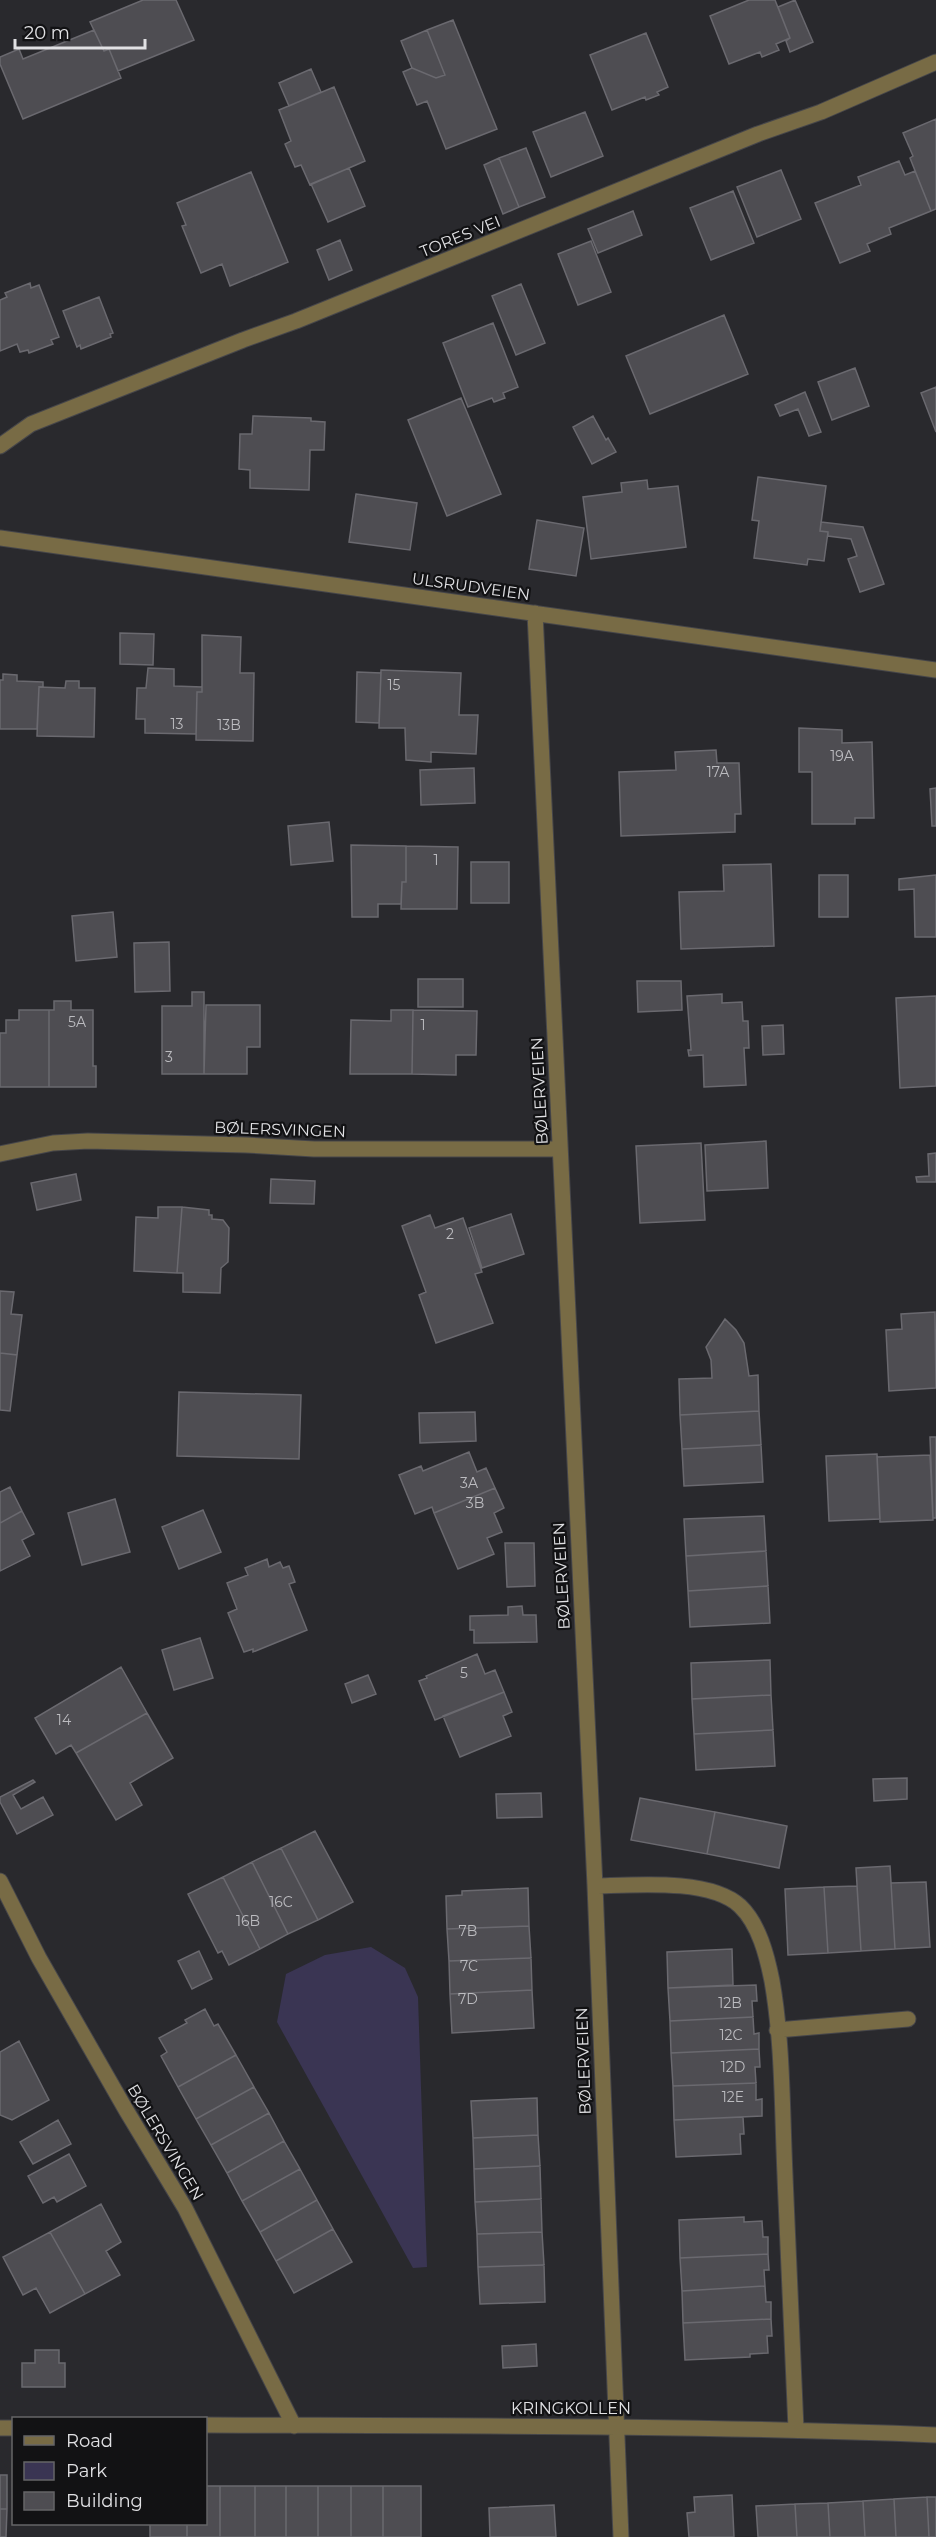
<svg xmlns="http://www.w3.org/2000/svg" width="936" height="2537" font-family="Montserrat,sans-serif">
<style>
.green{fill:#3a3553}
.building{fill:#4e4d52;stroke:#6a696f;stroke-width:1.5}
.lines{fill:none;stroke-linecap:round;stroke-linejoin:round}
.minor-casing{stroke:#46464a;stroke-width:17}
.minor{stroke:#786b45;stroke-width:15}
.labels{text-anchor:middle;stroke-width:4.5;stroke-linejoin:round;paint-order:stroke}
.number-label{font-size:14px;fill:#bcbcc0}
.street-label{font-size:16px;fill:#e1e1e4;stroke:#121214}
</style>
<rect width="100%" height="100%" fill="#29292d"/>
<!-- green -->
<path class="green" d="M371 1947 405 1968 418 1997 427 2267 413 2268 277 2022 286 1974 325 1955Z"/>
<!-- building -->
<path class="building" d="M143 0H176L194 40 118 71 109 49 104 51 90 22Z
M749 0H775L790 38 776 44 779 50 762 57 760 52 729 64 710 16Z
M795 0 813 42 790 52 786 41 790 38 778 7Z
M453 20 497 129 446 149 427 101 417 105 403 72 412 68 436 78 445 75 427 30Z
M94 30 104 51 109 49 121 78 23 119 0 64V57L19 49 23 59Z
M427 30 445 75 436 78 412 68 401 41Z
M646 33 668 87 657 92 659 95 646 100 645 97 612 110 590 55Z
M311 69 321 92 289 106 279 83Z
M334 87 365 161 310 185 301 165 295 167 285 144 291 141 279 110Z
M585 112 603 156 551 177 533 132Z
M936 119V209L931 211 910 158 913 156 903 133Z
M526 148 545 197 519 207 499 158Z
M499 158 519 207 503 214 484 165Z
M899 161 905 175 915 171 931 211 889 228 891 234 867 244 870 251 840 263 815 203 861 185 858 177Z
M349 168 365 206 328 222 311 184Z
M781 170 801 219 757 237 737 187Z
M251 172 288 262 230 286 222 264 201 273 182 226 186 225 177 203Z
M733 191 754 243 711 260 690 208Z
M633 211 642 235 598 253 588 229Z
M340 240 352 270 329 280 317 250Z
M591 241 611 292 578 305 558 254Z
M30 283 31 288 39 285 59 337 51 340 53 344 29 353 28 350 20 352 17 344 0 351V300L7 297 5 293Z
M521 284 545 343 516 355 492 296Z
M99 297 113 333 110 334 111 337 81 349 80 345 77 347 63 311Z
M724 315 748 374 650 414 626 356Z
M493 323 518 387 503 393 505 398 494 402 492 398 468 407 443 343Z
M855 368 869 406 832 420 818 382Z
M936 387V432L921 393Z
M805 392 821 432 809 436 798 409 780 416 775 405Z
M461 398 501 494 447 516 408 420Z
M253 416 311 418V421L325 422 324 450H310L309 490 250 488V470L239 469 240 434H252Z
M593 416 606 440 608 438 616 452 592 464 573 427Z
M758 477 826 486 820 531 828 532 824 561 808 559 807 565 754 558 759 521 752 520Z
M647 480 648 489 678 486 686 547 591 559 583 497 622 492 621 483Z
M356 494 417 503 410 550 349 542Z
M537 520 584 528 576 576 529 569Z
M821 522 863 527 884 584 860 592 848 559 857 556 851 539 828 536V532L820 531Z
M120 633 154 634 153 665 120 664Z
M202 635 241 637 240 673H254L253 741 196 740 197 692H202Z
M148 668 174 669V686L202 687V692H197L196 734 145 733V719H136L137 688H146Z
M381 670 461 673 459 715H478L476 754 431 752V762L406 760 405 728H379Z
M357 672 381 673 379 723 356 722Z
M3 674 17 675V681L43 682V687H39L37 729H0V680H3Z
M66 681H79V688H95L94 737 37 736 39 687 65 688Z
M799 728 842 730V743L872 742 874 818H855V824H812V772H799Z
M716 750 717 763H739L741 814H735V832L621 836 619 772 676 770 675 752Z
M474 768 475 803 421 805 420 770Z
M936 788V826H932L930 789Z
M329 822 333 861 291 865 288 826Z
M351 845 406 846V882H402L401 904H378V917H352Z
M406 846 458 847 457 909H401L402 882H406Z
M471 862H509V903H471Z
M771 864 774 946 681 949 679 892 724 891 723 865Z
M819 875H848V917H819Z
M936 875V937H915L914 889 899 890V879Z
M113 912 117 957 76 961 72 916Z
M169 942 170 991 135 992 134 943Z
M418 979H463V1007H418Z
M637 981H681L682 1010 638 1012Z
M192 992H204V1074H162V1006H192Z
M722 994V1003L742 1002 743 1021H748L749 1048H744L746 1085 704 1087 703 1055 689 1056 688 1050H691L687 996Z
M936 996V1086L900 1088 896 998Z
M54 1001H71V1010H93V1066H96V1087H49V1010H54Z
M206 1005H260V1047H247V1074H204Z
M19 1010H49V1087H0V1033H6V1020H19Z
M391 1010H413L412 1074H350L351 1020 391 1021Z
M413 1010 477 1011 476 1055H456V1075L412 1074Z
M783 1025 784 1054 763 1055 762 1026Z
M766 1141 768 1188 707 1191 705 1145Z
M701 1143 705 1220 640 1223 636 1146Z
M936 1153V1182H917L916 1177 929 1176 928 1154Z
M76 1174 81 1200 37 1210 31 1183Z
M271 1179 315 1181 314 1204 270 1203Z
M158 1207H182L177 1273 134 1271 136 1217 158 1218Z
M182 1207 209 1210V1215H212V1219L223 1220 229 1228 228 1262 221 1268 220 1293 183 1292V1273H177Z
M511 1214 524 1254 482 1268 469 1228Z
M430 1215 435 1228 463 1218 482 1272 475 1274 493 1323 436 1343 419 1295 426 1292 402 1226Z
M0 1291 14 1292 11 1314 22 1315 17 1355 0 1353Z
M935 1312 936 1388 889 1391 886 1330 902 1329 901 1314Z
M725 1319 736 1330 744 1343 749 1376 758 1375 759 1411 680 1415 679 1379 712 1378 711 1360 706 1347Z
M0 1353 17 1355 10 1411 0 1410Z
M179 1392 301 1395 299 1459 177 1456Z
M759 1411 761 1445 682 1449 680 1415Z
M475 1412 476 1441 420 1443 419 1413Z
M930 1437H936V1518H933Z
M761 1445 763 1482 684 1486 682 1449Z
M469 1452 477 1472 486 1468 495 1488 434 1513 432 1507 415 1514 399 1475 421 1466 423 1471Z
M877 1454 880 1519 829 1521 826 1456Z
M930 1455 933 1520 880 1522 877 1457Z
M10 1487 22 1511 0 1523V1492Z
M495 1488 504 1508 494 1513 502 1532 487 1538 494 1554 458 1569 434 1513Z
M115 1499 130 1552 82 1565 68 1513Z
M203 1510 221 1552 179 1569 162 1527Z
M22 1511 34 1534 22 1540 30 1556 0 1571V1523Z
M764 1516 766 1551 686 1556 684 1519Z
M505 1543H534L535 1586 507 1587Z
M766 1551 768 1586 688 1591 686 1556Z
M267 1559 269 1567 280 1562 283 1568 289 1566 295 1582 289 1584 307 1630 253 1652V1649L244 1652 228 1613 237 1609 227 1583 248 1575 245 1568Z
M768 1586 770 1623 690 1627 688 1591Z
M522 1606 523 1615H536L537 1642 474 1643V1630H470V1616L508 1615V1607Z
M200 1638 213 1678 174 1690 162 1650Z
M477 1654 485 1674 495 1670 504 1692 435 1720 419 1681 427 1678 426 1676Z
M770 1660 771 1695 692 1699 691 1663Z
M121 1667 147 1713 76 1753 71 1745 56 1754 35 1718Z
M368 1675 376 1694 352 1703 345 1684Z
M504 1692 512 1712 503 1716 511 1736 460 1757 443 1716Z
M771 1695 773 1730 694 1734 692 1699Z
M147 1713 173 1758 130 1783 142 1805 116 1820 76 1753Z
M773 1730 775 1766 696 1770 694 1734Z
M907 1778V1799L874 1801 873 1779Z
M33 1780 35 1782 13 1795 21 1809 43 1797 53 1815 17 1834 0 1802V1797Z
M541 1793 542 1817 497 1818 496 1794Z
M640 1798 715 1812 707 1854 631 1840Z
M715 1812 787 1826 779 1868 707 1854Z
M315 1831 353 1902 318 1920 281 1848Z
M281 1848 318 1920 288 1934 252 1862Z
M252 1862 288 1934 260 1949 223 1877Z
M890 1866 895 1949 861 1951 856 1868Z
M223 1877 260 1949 229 1965 222 1951 218 1953 188 1894Z
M926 1882 930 1947 895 1949 891 1883Z
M857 1886 861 1951 828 1953 824 1887Z
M824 1887 828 1953 788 1955 785 1889Z
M528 1888 529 1926 447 1929 446 1896 462 1895V1891Z
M529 1926 531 1958 449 1961 447 1929Z
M732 1949 733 1985 668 1988 667 1952Z
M199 1951 212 1979 192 1989 178 1961Z
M531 1958 532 1990 450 1994 449 1961Z
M756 1985 757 2001H752L753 2017 670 2021 668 1988Z
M532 1990 534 2028 452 2033 450 1994Z
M205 2009 214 2026 218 2024 236 2055 178 2087 161 2056 167 2052 159 2038 187 2023 185 2020Z
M753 2017 754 2034 759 2033V2049L671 2053 670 2021Z
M19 2041 49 2100 12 2120 0 2115V2052Z
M759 2049 760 2067H755L756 2083 673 2086 671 2053Z
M236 2055 254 2087 196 2119 178 2087Z
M756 2083V2100L762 2099V2116L674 2120 673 2086Z
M254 2087 269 2113 211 2145 196 2119Z
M537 2098 538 2135 473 2138 471 2101Z
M269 2113 284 2141 227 2173 211 2145Z
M743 2117 744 2134H740L741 2154 676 2157 674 2120Z
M58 2120 71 2144 33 2164 20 2142Z
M538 2135 540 2166 474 2169 473 2138Z
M284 2141 300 2169 242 2201 227 2173Z
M69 2154 86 2186 57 2202 54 2197 43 2203 28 2176Z
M540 2166 541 2199 475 2202 474 2169Z
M300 2169 317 2200 260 2232 242 2201Z
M541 2199 542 2232 477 2234 475 2202Z
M317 2200 333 2229 276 2261 260 2232Z
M101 2204 121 2242 106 2251 120 2275 85 2294 50 2232Z
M744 2217V2222L762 2221 763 2237H768V2254L680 2258 679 2220Z
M333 2229 352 2262 294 2293 276 2261Z
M50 2232 85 2294 50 2313 36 2288 23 2295 3 2257Z
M542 2232 544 2265 478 2267 477 2234Z
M768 2254 769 2270H764L765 2286 682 2291 680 2258Z
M544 2265 545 2302 480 2304 478 2267Z
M765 2286 766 2302H771V2319L683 2323 682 2291Z
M771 2319 772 2336H767L768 2353 750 2354V2357L685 2360 683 2323Z
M536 2344 537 2366 503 2368 502 2346Z
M35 2350H59V2363H65V2387H22V2363H35Z
M0 2475H7V2509H0Z
M206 2486H220V2537H187V2524H206Z
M220 2486H255V2537H220Z
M255 2486H286V2537H255Z
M286 2486H318V2537H286Z
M318 2486H351V2537H318Z
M351 2486H383V2537H351Z
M383 2486H421V2537H383Z
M732 2495 734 2537H689L687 2513 695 2512 694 2497Z
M927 2497H936V2537H929Z
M927 2497 929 2537H896L894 2499Z
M894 2499 896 2537H865L863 2501Z
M863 2501 865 2537H830L828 2503Z
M828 2503 830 2537H797L795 2504Z
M795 2504 797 2537H758L756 2506Z
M554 2505 556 2537H490L489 2508Z
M0 2509H7L6 2537H0Z
M150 2524H187V2537H150Z"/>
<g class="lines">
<defs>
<path id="minor" d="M0 446 31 424 243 340 296 321 758 134 821 112 936 62
M0 538 936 670
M535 613 595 1886 621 2537
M0 1154 53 1143 88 1141 246 1145 314 1149H559
M0 1881 39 1958 126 2110 185 2208 294 2426
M595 1886C634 1885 710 1878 740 1906 759 1924 767 1956 772 1981 783 2044 782 2111 785 2175 788 2260 792 2345 796 2429
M777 2030 908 2019
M206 2425C449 2426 693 2425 936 2435
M0 2428H14"/>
</defs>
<!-- minor casing -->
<use href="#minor" class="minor-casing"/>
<!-- minor -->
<use href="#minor" class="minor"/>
</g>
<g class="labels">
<!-- number labels -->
<g class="number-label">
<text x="394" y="690">15</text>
<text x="177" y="729">13</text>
<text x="229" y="730">13B</text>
<text x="842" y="761">19A</text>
<text x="718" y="777">17A</text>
<text x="436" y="865">1</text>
<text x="77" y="1027">5A</text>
<text x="423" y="1030">1</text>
<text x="169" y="1062">3</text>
<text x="450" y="1239">2</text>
<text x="469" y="1488">3A</text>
<text x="475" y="1508">3B</text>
<text x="464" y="1678">5</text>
<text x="64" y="1725">14</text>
<text x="281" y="1907">16C</text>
<text x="248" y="1926">16B</text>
<text x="468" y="1936">7B</text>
<text x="469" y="1971">7C</text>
<text x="468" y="2004">7D</text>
<text x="730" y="2008">12B</text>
<text x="731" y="2040">12C</text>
<text x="733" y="2072">12D</text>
<text x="733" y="2102">12E</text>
</g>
<!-- street labels -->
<g class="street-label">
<text transform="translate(460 236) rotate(-22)" y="6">TORES VEI</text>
<text transform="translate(471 586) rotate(8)" y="6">ULSRUDVEIEN</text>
<text transform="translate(539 1091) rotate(-93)" y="6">BØLERVEIEN</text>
<text transform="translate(280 1129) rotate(2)" y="6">BØLERSVINGEN</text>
<text transform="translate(561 1576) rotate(-93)" y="6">BØLERVEIEN</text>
<text transform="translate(583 2061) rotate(-92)" y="6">BØLERVEIEN</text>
<text transform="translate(166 2142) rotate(59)" y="6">BØLERSVINGEN</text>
<text x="571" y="2414">KRINGKOLLEN</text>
</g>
</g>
<!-- legend -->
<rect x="12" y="2417" width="195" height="108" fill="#121214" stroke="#656567" stroke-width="1.5"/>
<rect x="24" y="2436" width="30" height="9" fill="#786b45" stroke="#656567" stroke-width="1.5"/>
<text x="66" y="2447" font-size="18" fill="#e1e1e4">Road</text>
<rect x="24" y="2462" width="30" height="18" fill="#3a3553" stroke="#656567" stroke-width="1.5"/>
<text x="66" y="2477" font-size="18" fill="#e1e1e4">Park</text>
<rect x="24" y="2492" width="30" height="18" fill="#4e4d52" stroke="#656567" stroke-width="1.5"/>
<text x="66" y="2507" font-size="18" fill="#e1e1e4">Building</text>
<!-- scale -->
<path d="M15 39v9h130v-9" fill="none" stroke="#e1e1e4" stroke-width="3"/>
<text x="24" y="39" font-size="18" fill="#e1e1e4" stroke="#121214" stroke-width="4.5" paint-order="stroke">20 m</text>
</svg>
